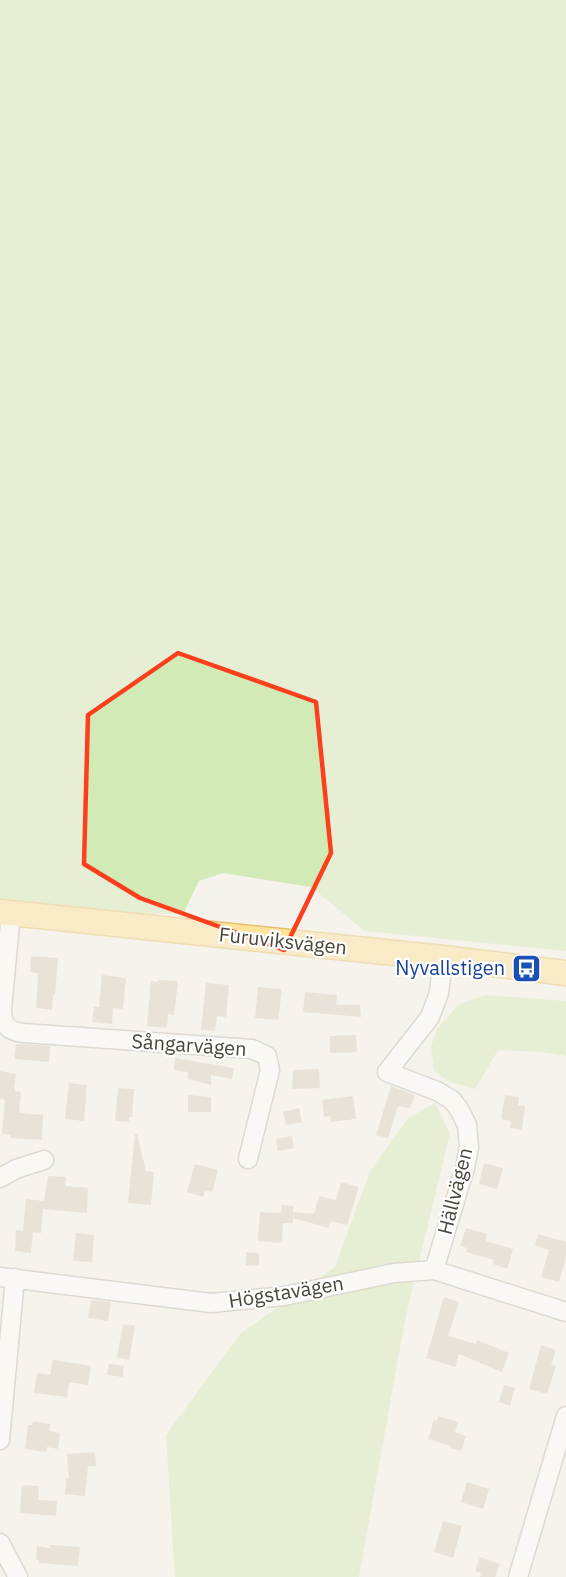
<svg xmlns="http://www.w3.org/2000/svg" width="566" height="1577" font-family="'IBM Plex Sans',sans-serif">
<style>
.green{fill:#d2eab5}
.building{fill:#d8cfc1}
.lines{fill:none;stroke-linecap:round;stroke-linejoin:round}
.minor-casing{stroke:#c2bbae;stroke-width:21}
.major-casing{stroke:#e6c16a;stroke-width:27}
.minor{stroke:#fff;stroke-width:18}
.major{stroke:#ffe39c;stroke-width:24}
.marked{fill:none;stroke:#fc3f1d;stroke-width:4.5;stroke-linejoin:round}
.labels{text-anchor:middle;stroke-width:4.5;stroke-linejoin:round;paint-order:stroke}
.street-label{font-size:20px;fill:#4b4439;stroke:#fff}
.transit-label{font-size:20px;fill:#164399;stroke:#fff;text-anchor:end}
</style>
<rect width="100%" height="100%" fill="#f6f3ec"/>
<!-- green -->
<path class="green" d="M0 0H566V951L365 931 311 887 223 873 199 881 183 914 113 913 0 901Z
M485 995 566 1001V1056L542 1052 498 1050 475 1089 447 1081 434 1070 431 1046 437 1029 458 1005Z
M435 1103 450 1133 405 1320 359 1577H175L166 1435 240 1334 335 1267 370 1171 408 1118Z"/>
<!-- building -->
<path class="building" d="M31 956 58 958 55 995H53L52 1010 36 1008 38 973 30 972Z
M102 975 126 978 123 1009 113 1008 112 1024 92 1022 94 1007H99Z
M159 980 178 981 174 1015 168 1014 167 1028 147 1026 151 981 158 982Z
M206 983 229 985 226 1017 217 1016 215 1031 201 1030Z
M258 987 282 989 278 1020 255 1018Z
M305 992 337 995 336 1005H360L361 1017 303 1012Z
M356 1035 357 1052 330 1053V1036Z
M16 1044 50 1046 49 1062 14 1059Z
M175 1058 234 1068 232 1079 211 1075V1085L188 1079V1072L174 1070Z
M319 1069 320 1088 292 1089 293 1070Z
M0 1071 16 1074 14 1091 21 1092 19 1113 43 1115 42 1140 11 1138V1135L2 1134 5 1100 0 1099Z
M69 1083 87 1085 84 1121 65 1119Z
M391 1086 415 1095 410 1108 398 1106 388 1138 376 1135Z
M118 1088 134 1089 132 1117H129V1122L115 1121Z
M188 1095 211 1097V1112H188Z
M505 1095 519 1097 518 1105 525 1106 522 1130 510 1128 511 1121 501 1119Z
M353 1096 356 1119 331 1122 330 1116 324 1117 322 1100Z
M299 1108 302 1122 286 1125 283 1112Z
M135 1134H137L146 1171 154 1172 151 1205 128 1203Z
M292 1136 294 1148 278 1151 276 1139Z
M484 1163 503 1168 497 1189 479 1184Z
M195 1164 218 1170 212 1192 205 1190 203 1197 187 1192Z
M48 1176 66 1177 65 1186 88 1188 87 1213 43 1209 41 1233 23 1231 26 1199 44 1201Z
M341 1182 359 1187 347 1225 331 1221 329 1228 293 1218V1223H283L282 1243 258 1241 260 1212 281 1213 282 1205 293 1206V1212L314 1214 319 1196 336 1200Z
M466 1228 487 1234 486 1241 513 1249 507 1269 493 1264 494 1260 466 1252 467 1248 460 1246Z
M16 1230 33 1232 31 1253 15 1251Z
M76 1233 94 1235 92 1262 73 1261Z
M538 1234 566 1242V1258L559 1282 541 1277 549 1250 535 1245Z
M246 1252 259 1253V1266L246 1265Z
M444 1297 459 1302 448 1336 476 1344 477 1340 509 1353 502 1372 459 1354 455 1367 426 1358Z
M91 1300 111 1302 108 1321 88 1318Z
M123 1324 135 1326 129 1360 117 1357Z
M541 1345 556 1350 551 1365 556 1366 547 1394 529 1389Z
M53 1360 91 1366 88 1385 69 1382 67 1397 34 1393 37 1373 50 1375Z
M109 1364 124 1366 123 1377 107 1375Z
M504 1385 515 1388 510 1406 499 1402Z
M438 1416 458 1422 455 1432 466 1436 461 1451 450 1448 451 1446 428 1439 434 1420 437 1421Z
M33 1421 50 1424 49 1431 60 1433 58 1449 47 1447 46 1452 25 1449 28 1425H32Z
M95 1452 96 1466H88L85 1496 65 1494 66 1478 69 1479 67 1454Z
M467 1482 489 1489 483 1509 461 1502Z
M22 1485 39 1486 38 1500 57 1501 56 1516 20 1513Z
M443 1521 462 1526 453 1558 434 1552Z
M51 1545 80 1547 78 1566 39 1563V1560H36L37 1546 50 1548Z
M480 1557 500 1564 495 1577H480L481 1573 475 1571Z"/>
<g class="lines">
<defs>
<path id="minor" d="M11 913 2 1009C2 1024 7 1031 23 1033L252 1049 267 1056 270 1070 248 1159
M0 1178 16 1169 44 1160
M434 1270 465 1168 469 1147 467 1125 459 1109 452 1100 437 1091 387 1072 430 1017 439 993 443 958
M0 1277 211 1303 285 1296 394 1273 434 1270 566 1312
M0 1440 15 1278
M0 1543 18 1577
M518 1577 566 1416"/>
<path id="major" d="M0 912 443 958 566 973"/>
</defs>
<!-- minor casing -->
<use href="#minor" class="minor-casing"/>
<!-- major casing -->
<use href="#major" class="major-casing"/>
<!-- minor -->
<use href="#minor" class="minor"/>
<!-- major -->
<use href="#major" class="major"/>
</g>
<!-- marked area -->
<path d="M0 0H566V1577H0ZM178 653 316 702 331 853 284 950 140 898 84 864 88 715Z" fill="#f6f3ec" fill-opacity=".55" fill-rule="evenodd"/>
<path class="marked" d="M178 653 316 702 331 853 284 950 140 898 84 864 88 715Z"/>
<!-- icons -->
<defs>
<symbol id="bus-square" viewBox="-11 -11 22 22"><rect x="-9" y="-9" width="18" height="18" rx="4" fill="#1a4fb4" stroke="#fff"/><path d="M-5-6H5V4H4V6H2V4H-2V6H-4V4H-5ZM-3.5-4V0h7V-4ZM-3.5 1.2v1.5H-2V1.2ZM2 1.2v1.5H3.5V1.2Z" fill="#fff"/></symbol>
</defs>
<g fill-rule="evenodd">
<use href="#bus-square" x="510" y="952" width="33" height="33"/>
</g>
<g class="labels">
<!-- street labels -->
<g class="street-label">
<text transform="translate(283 941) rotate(6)" y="7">Furuviksvägen</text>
<text transform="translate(189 1045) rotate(4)" y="7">Sångarvägen</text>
<text transform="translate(455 1191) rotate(-76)" y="7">Hällvägen</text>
<text transform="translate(286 1292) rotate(-9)" y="7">Högstavägen</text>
</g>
<!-- transit labels -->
<g class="transit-label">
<text x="505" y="975">Nyvallstigen</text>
</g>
</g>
</svg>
